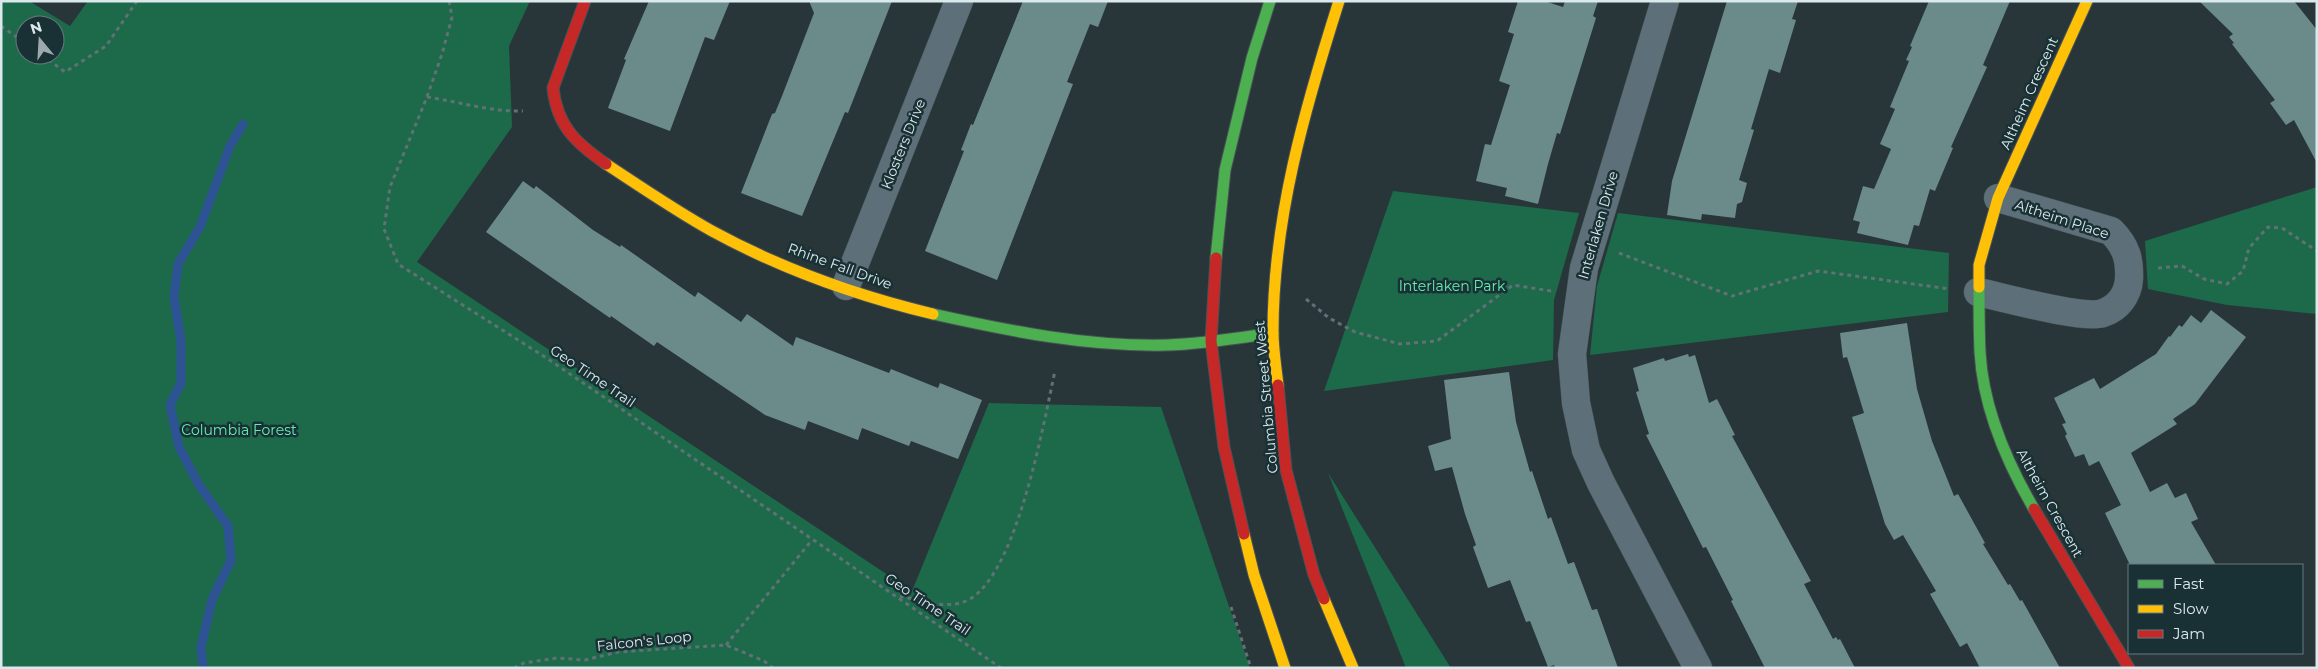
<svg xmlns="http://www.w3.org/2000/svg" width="2318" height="669" font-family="Montserrat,sans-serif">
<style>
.green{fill:#1c6a4a;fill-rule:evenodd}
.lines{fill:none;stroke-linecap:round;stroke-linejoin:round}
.stream{stroke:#2d5394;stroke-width:9}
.building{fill:#6a8b89}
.street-casing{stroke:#475254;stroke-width:29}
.fast-casing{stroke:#475254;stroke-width:13}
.slow-casing{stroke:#475254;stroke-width:13}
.jam-casing{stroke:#475254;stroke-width:13}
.path{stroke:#617176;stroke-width:3;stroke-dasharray:4 4;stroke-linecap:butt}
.street{stroke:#5d707a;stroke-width:28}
.fast{stroke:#4caf50;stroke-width:11}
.slow{stroke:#ffc107;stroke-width:11}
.jam{stroke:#c62828;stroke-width:11}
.labels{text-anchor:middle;stroke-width:5;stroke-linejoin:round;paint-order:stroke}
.street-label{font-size:14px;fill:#dbe9ec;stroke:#193135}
.park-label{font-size:14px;fill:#63f0ae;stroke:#193135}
</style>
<rect width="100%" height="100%" fill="#293639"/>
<!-- green -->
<path class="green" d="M1 1H29L70 26 88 1H530L509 46 512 127 417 262 912 591 989 403 1161 407 1250 668H1ZM25 25H55V55H25Z
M2317 187V314L2227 305 2148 289 2145 241Z
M1393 191 1579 213 1554 300 1553 360 1324 391Z
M1618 213 1949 253 1948 312 1590 355 1597 286Z
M1328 473 1451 668H1406Z"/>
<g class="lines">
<!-- stream -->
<path class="stream" d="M203 668 201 647 212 600 231 560 228 526 199 485 179 447 170 405 181 383V341L174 297 178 264 200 227 230 146 243 124"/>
</g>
<!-- building -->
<path class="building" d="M649 1H730L714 40 705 37 670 131 608 108 626 60 624 59Z
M809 1H892L848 113 845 112 802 216 741 193 772 114 775 113 782 96 814 13Z
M1023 1H1108L1098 27 1090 24 1067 82 1073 84 997 280 925 251 964 151 961 150 971 124 973 125Z
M1518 1H1544L1563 7 1565 1H1598L1593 16 1596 18 1560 134 1557 133 1548 164 1538 204 1505 196 1507 188 1476 181 1485 144 1491 145 1510 85 1499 81 1514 34 1508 32Z
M1727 1H1798L1792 19 1796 20 1780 73 1769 69 1751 129 1754 130 1739 180 1747 183 1742 202 1737 204 1735 218 1702 214 1701 220 1667 215 1672 181Z
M1929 1H2010L1983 65 1987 67 1951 147 1953 148 1935 191 1930 189 1919 226 1914 225 1908 245 1857 233 1860 222 1853 220 1863 186 1874 189 1891 149 1880 144 1895 109 1890 107 1909 61 1906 60 1912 47 1910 46Z
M2199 1H2294L2317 30V163L2294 120 2286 125 2270 103 2275 100 2232 44 2234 43 2229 37 2233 34Z
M523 181 534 189 536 186 593 230 620 247 621 245 695 297 698 292 741 322 747 314 793 346 796 337 889 373 891 369 938 388 940 383 982 400 958 459 911 441 909 446 862 428 858 440 808 421 805 430 765 415 657 342 654 346 611 316 610 318 486 232Z
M2211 310 2246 337 2195 404 2173 419 2177 424 2131 453 2150 492 2167 483 2175 498 2186 493 2198 519 2191 522 2216 565H2130L2105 513 2121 505 2099 461 2089 466 2084 454 2075 457 2065 436 2067 434 2062 424 2066 423 2054 398 2094 378 2100 389 2156 354 2169 336 2170 337 2179 325 2182 327 2191 315 2201 323Z
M1907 323 1917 389 1932 441 1954 496 1958 494 1985 543 1983 544 2008 585 2010 584 2020 601 2022 600 2060 668H1980L1967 643 1960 647 1930 594 1936 591 1903 535 1894 540 1885 524 1852 417 1864 413 1847 357 1843 358 1840 333Z
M1688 354 1689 357 1695 355 1709 403 1717 399 1735 435 1732 436 1811 581 1804 584 1833 639 1836 637 1838 640 1840 639 1855 668H1765L1731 601 1733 600 1706 547 1703 548 1646 435 1649 434 1636 392 1639 391 1633 368 1664 358 1665 361Z
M1509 372 1516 422 1530 472 1532 471 1548 519 1551 517 1568 564 1574 562 1592 610 1597 609 1618 668H1555L1554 665 1548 667 1530 621 1526 622 1510 580 1488 588 1473 547 1476 545 1465 514 1452 467 1435 471 1428 446 1451 439 1444 380Z"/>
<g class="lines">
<defs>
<path id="street" d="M1665 1 1584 268 1572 354 1576 403 1586 450 1601 483 1698 668
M846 286 959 1
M1978 292C2002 297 2084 320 2103 313 2118 308 2128 295 2129 279 2130 259 2126 246 2111 231L1998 198"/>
<path id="fast" d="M1216 258 1225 170 1252 58 1270 1
M1979 287C1979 308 1979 330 1980 352 1983 408 2006 461 2034 509
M933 314C1009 331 1088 347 1167 345 1203 344 1238 338 1273 333"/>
<path id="slow" d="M606 164C641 187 676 211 712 231 780 268 858 296 933 314
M1979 287V265L1998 198 2087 1
M1278 385C1276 367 1273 349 1273 332 1273 218 1305 108 1339 1
M1244 534 1254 575 1285 668
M1324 599 1353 668"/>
<path id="jam" d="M585 1 553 88C557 126 576 143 606 164
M1216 258 1211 341 1224 447 1244 534
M1278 385 1286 470 1314 575 1324 599
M2034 509 2129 668"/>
</defs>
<!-- street casing -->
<use href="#street" class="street-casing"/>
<!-- fast casing -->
<use href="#fast" class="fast-casing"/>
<!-- slow casing -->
<use href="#slow" class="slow-casing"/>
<!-- jam casing -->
<use href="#jam" class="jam-casing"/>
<!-- path -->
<path class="path" d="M449 1 452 17 442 54 427 97 390 187 384 229 398 264 545 357 1001 668
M1 26 25 43
M42 55 65 72 106 46 137 1
M427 97C460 102 491 112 523 111
M1619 253 1732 296 1818 271 1950 289
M2158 268 2182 266 2204 279 2227 284 2243 271 2249 248 2268 227 2282 228 2317 251
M1306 299 1329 318 1355 332 1400 344 1437 341 1513 285 1551 291
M900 596C919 600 941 608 960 603 1015 591 1044 420 1055 371
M1231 607 1251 668
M726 645 812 540
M514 668 524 663 557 658 585 660 618 652 726 645 764 661 773 668"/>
<!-- street -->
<use href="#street" class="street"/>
<!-- fast -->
<use href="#fast" class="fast"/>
<!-- slow -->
<use href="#slow" class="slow"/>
<!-- jam -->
<use href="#jam" class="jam"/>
</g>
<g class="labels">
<!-- street labels -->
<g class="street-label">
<text transform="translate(2029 93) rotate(-66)" y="5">Altheim Crescent</text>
<text transform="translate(903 144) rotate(-68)" y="5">Klosters Drive</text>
<text transform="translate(2062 219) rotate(18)" y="5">Altheim Place</text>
<text transform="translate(1598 225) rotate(-74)" y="5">Interlaken Drive</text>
<text transform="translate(840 266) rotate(20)" y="5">Rhine Fall Drive</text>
<text transform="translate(593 376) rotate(34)" y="5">Geo Time Trail</text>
<text transform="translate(1266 397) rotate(-95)" y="5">Columbia Street West</text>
<text transform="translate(2050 503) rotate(61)" y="5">Altheim Crescent</text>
<text transform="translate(928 604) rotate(34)" y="5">Geo Time Trail</text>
<text transform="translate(644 641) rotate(-6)" y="5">Falcon's Loop</text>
</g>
<!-- park labels -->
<g class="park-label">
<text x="1452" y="291">Interlaken Park</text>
<text x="239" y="435">Columbia Forest</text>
</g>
</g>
<!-- border -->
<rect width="2318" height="669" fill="none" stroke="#dbe9ec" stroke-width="5"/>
<!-- legend -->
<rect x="2128" y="564" width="175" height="90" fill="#193135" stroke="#677b7e"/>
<rect x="2138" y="580" width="25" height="8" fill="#4caf50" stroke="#677b7e"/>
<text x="2173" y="589" font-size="15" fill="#dbe9ec">Fast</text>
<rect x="2138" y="605" width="25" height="8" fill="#ffc107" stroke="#677b7e"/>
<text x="2173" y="614" font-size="15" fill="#dbe9ec">Slow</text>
<rect x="2138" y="630" width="25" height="8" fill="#c62828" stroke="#677b7e"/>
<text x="2173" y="639" font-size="15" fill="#dbe9ec">Jam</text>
<!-- north arrow -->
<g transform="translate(40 40) rotate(342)"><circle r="24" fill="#193135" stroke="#677b7e"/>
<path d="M0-4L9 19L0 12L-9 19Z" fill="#9daaad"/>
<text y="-8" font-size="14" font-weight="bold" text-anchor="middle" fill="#dbe9ec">N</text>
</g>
</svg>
